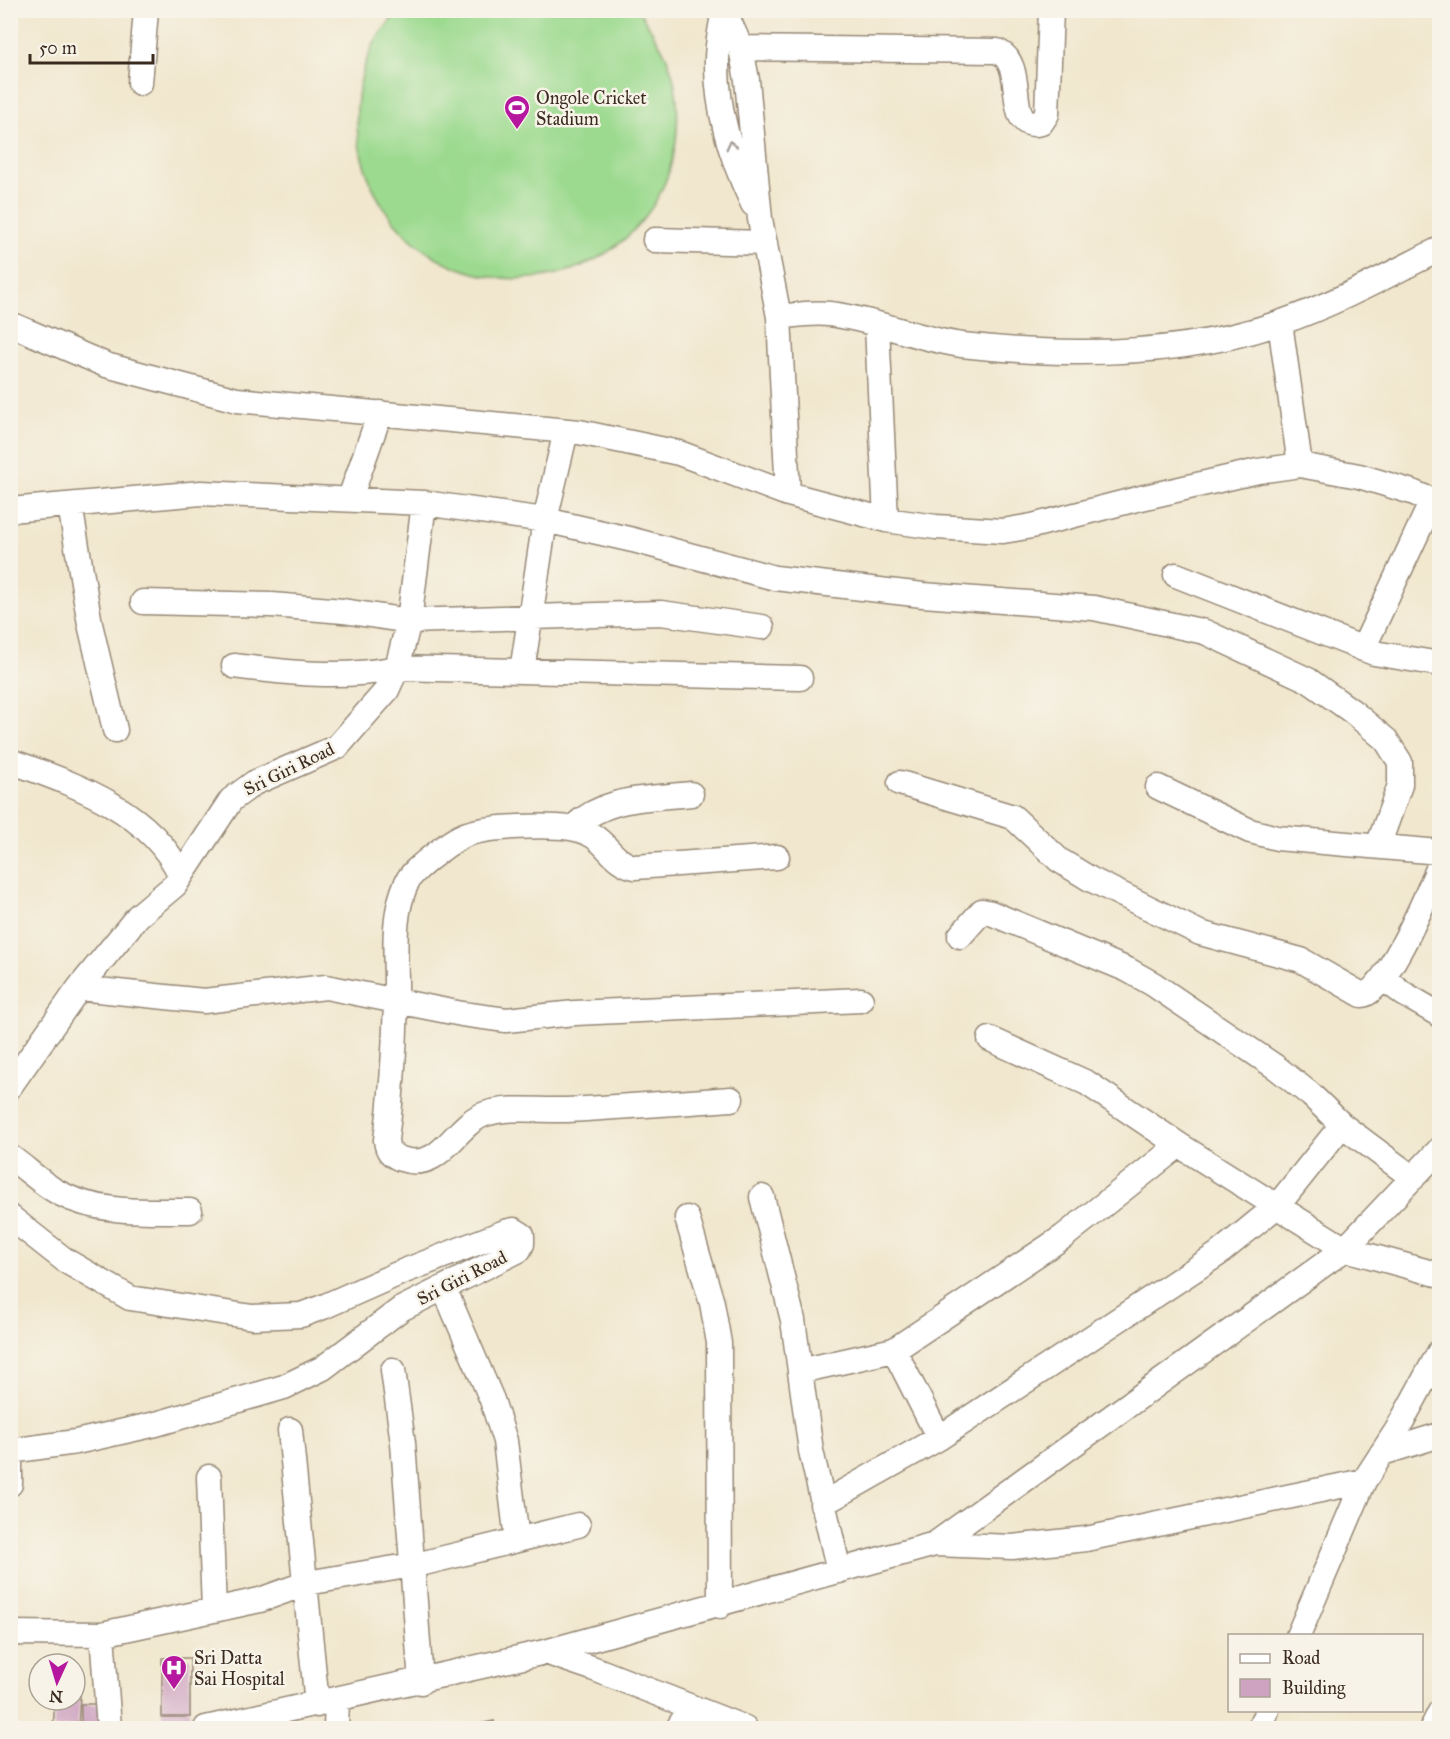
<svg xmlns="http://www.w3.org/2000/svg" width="1450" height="1739" font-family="'IM FELL Great Primer',serif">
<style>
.garden{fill:#9cda8f;stroke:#6c8256;stroke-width:1.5}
.building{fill:#cea3c1}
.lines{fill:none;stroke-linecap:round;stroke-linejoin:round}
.minor-casing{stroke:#968876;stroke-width:27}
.minor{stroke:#fff;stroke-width:24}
.oneway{stroke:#a79f9a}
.labels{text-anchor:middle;stroke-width:5;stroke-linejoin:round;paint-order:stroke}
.poi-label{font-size:18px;fill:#3b2a1e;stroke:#f7f3e8;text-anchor:start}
.street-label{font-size:18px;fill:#3b2a1e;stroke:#f7f3e8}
</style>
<rect width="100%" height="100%" fill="#f7f3e8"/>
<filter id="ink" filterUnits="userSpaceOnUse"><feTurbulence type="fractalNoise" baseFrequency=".0167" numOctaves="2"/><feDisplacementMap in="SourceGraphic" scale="12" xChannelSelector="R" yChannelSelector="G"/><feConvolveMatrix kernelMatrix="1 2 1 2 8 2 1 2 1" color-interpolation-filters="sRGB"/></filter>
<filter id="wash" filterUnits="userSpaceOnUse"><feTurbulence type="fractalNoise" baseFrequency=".008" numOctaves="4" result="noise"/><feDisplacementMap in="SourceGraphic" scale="24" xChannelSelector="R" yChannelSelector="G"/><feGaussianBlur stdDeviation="1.35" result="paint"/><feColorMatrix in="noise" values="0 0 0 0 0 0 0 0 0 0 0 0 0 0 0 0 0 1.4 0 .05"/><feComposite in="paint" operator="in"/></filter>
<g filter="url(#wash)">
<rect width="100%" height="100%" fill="#f1e7ce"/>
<!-- garden -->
<path class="garden" d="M399 10H636L641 14C650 29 662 45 668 61 678 86 679 116 676 141 652 308 422 329 366 171 352 131 354 86 372 47 378 34 390 22 399 10Z"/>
<g id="blocks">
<!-- building -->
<path class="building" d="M162 1658H190V1717H162Z
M75 1695H80L78 1728H53L55 1700H75Z
M81 1704H104V1728H81Z
M494 1721 496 1728H461Z"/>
</g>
</g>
<g filter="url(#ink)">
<use href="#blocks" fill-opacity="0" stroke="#968876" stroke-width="1.5"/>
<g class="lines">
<defs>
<path id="minor" d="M724 10 741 48 747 80 760 219 779 317 788 494
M724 10C721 28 716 47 717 65 717 112 733 162 753 204
M741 48 997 51C1030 64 1001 132 1041 123L1047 114 1051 10
M140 83 146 10
M655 240 765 243
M779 317C796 315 812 312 829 314 874 319 917 339 962 345 1068 357 1181 357 1282 322 1337 303 1388 275 1440 249
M1280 323 1300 465
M10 324 106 365 237 400 579 432 679 453 788 494 886 520 936 527 1003 531 1032 526 1141 498 1258 471 1300 465 1359 476 1412 492 1440 504
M877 326 886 520
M350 498 380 413
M70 505 90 624 115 730
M10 510 201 493 424 503 545 520 633 540 775 578 923 595 1094 608 1205 632 1308 680 1353 712 1386 740 1400 762V785L1378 846
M1176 575 1374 653 1440 664
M143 602 272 605 343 611 409 621 661 613 762 627
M1363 649 1432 501
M234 666C288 673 343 679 397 668L800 678
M522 671 545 520 566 431
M10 761C74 784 151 810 181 876
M900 783 1013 817 1059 860 1090 879 1200 933 1301 960 1362 995C1386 994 1430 888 1440 864
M1158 787 1250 831 1277 838 1440 852
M572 828C607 796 645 799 691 794
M960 936 982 911 991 913 1128 970 1153 984 1277 1068 1311 1095 1342 1125 1413 1178
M1383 978 1404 994 1440 1015
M79 988 204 1001 326 987 462 1014 506 1020 575 1013 861 1000
M990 1039 1087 1083 1179 1145 1345 1249 1440 1275
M10 1086 79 988 138 916 175 885 231 800 254 783 337 747 387 690 397 668 409 621 424 503
M731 1099C676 1103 621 1107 567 1110 540 1111 510 1106 485 1114 453 1125 442 1173 401 1159 391 1155 387 1151 386 1140 392 1094 395 1045 396 999 397 960 390 918 407 882 411 873 422 865 429 859 441 850 453 839 467 834 490 826 547 825 571 828 607 833 608 862 635 867L777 857
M10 1157C26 1168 42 1184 59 1193 98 1214 147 1211 190 1211
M762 1197 793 1320 811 1451 839 1571
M10 1217 66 1261 130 1298 252 1317 301 1315 323 1307 402 1272 505 1232 514 1230 522 1235V1244L519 1250 401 1309 323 1368 284 1387 156 1424 76 1442 10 1451
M687 1218 712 1303 719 1343 720 1606
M444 1288 492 1400 505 1441 517 1540
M894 1350 939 1438
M393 1370 403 1443 421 1682
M800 1371 894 1350 1063 1237 1179 1145
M290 1430 317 1705
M1382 1453 1440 1435
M10 1464V1484
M209 1477 214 1610
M822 1504 939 1438 1218 1254 1278 1205 1342 1125
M935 1544 1012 1547 1086 1539 1364 1481
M10 1633 102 1634 260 1600 307 1583 424 1563 578 1525
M102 1634 109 1728
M1298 1636 1364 1481 1397 1430 1440 1351
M545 1652 592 1668 745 1728
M206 1728 545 1652 935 1544 1345 1249 1440 1149
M336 1728 337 1700
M678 1728 691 1708
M1260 1728 1267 1710
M1432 1728 1440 1712"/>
</defs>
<!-- minor casing -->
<use href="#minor" class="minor-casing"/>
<!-- minor -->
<use href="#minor" class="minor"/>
</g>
<!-- one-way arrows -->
<defs><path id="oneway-chevron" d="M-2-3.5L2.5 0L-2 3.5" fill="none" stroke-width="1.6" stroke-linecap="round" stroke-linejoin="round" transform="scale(1.5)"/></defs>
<use class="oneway" href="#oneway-chevron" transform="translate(731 145) rotate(-104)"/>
</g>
<!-- icons -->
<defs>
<symbol id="stadium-pin" viewBox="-11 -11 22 30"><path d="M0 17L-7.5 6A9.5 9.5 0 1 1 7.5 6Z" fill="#b5179e" stroke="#f7f3e8"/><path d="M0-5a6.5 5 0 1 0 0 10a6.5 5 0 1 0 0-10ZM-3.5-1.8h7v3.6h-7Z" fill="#fff"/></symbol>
<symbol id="hospital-pin" viewBox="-11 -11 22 30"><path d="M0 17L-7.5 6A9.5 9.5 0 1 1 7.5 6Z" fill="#b5179e" stroke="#f7f3e8"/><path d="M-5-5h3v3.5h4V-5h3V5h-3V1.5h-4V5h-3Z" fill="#fff"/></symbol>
</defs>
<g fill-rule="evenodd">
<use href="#stadium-pin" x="502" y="93" width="30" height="40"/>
<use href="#hospital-pin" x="159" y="1653" width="30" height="40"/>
</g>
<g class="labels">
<!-- poi labels -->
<g class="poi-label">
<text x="536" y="104">Ongole Cricket<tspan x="536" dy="21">Stadium</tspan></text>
<text x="194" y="1664">Sri Datta<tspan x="194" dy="21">Sai Hospital</tspan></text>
</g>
<!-- street labels -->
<g class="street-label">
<text transform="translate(289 769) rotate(-26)" y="6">Sri Giri Road</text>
<text transform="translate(462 1278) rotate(-27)" y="6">Sri Giri Road</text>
</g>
</g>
<!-- margin -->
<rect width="1450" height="1739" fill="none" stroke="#f7f3e8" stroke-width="36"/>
<!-- legend -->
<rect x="1228" y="1634" width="195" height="78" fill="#f7f3e8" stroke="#aca397" stroke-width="1.5"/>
<rect x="1240" y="1654" width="30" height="9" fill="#ffffff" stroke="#aca397" stroke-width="1.5"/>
<text x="1282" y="1664" font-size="18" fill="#3b2a1e">Road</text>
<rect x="1240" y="1679" width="30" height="18" fill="#cea3c1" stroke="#aca397" stroke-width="1.5"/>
<text x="1282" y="1694" font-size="18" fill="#3b2a1e">Building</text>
<!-- north arrow -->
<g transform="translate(57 1682) rotate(184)"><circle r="28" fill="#f7f3e8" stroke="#aca397" stroke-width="1.5"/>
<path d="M0-4.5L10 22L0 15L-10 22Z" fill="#b5179e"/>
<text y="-9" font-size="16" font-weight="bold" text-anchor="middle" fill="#3b2a1e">N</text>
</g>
<!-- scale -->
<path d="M30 54v9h123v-9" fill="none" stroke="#3b2a1e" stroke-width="3"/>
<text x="39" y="54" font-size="18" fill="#3b2a1e" stroke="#f7f3e8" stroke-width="4.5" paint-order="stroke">50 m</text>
</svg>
